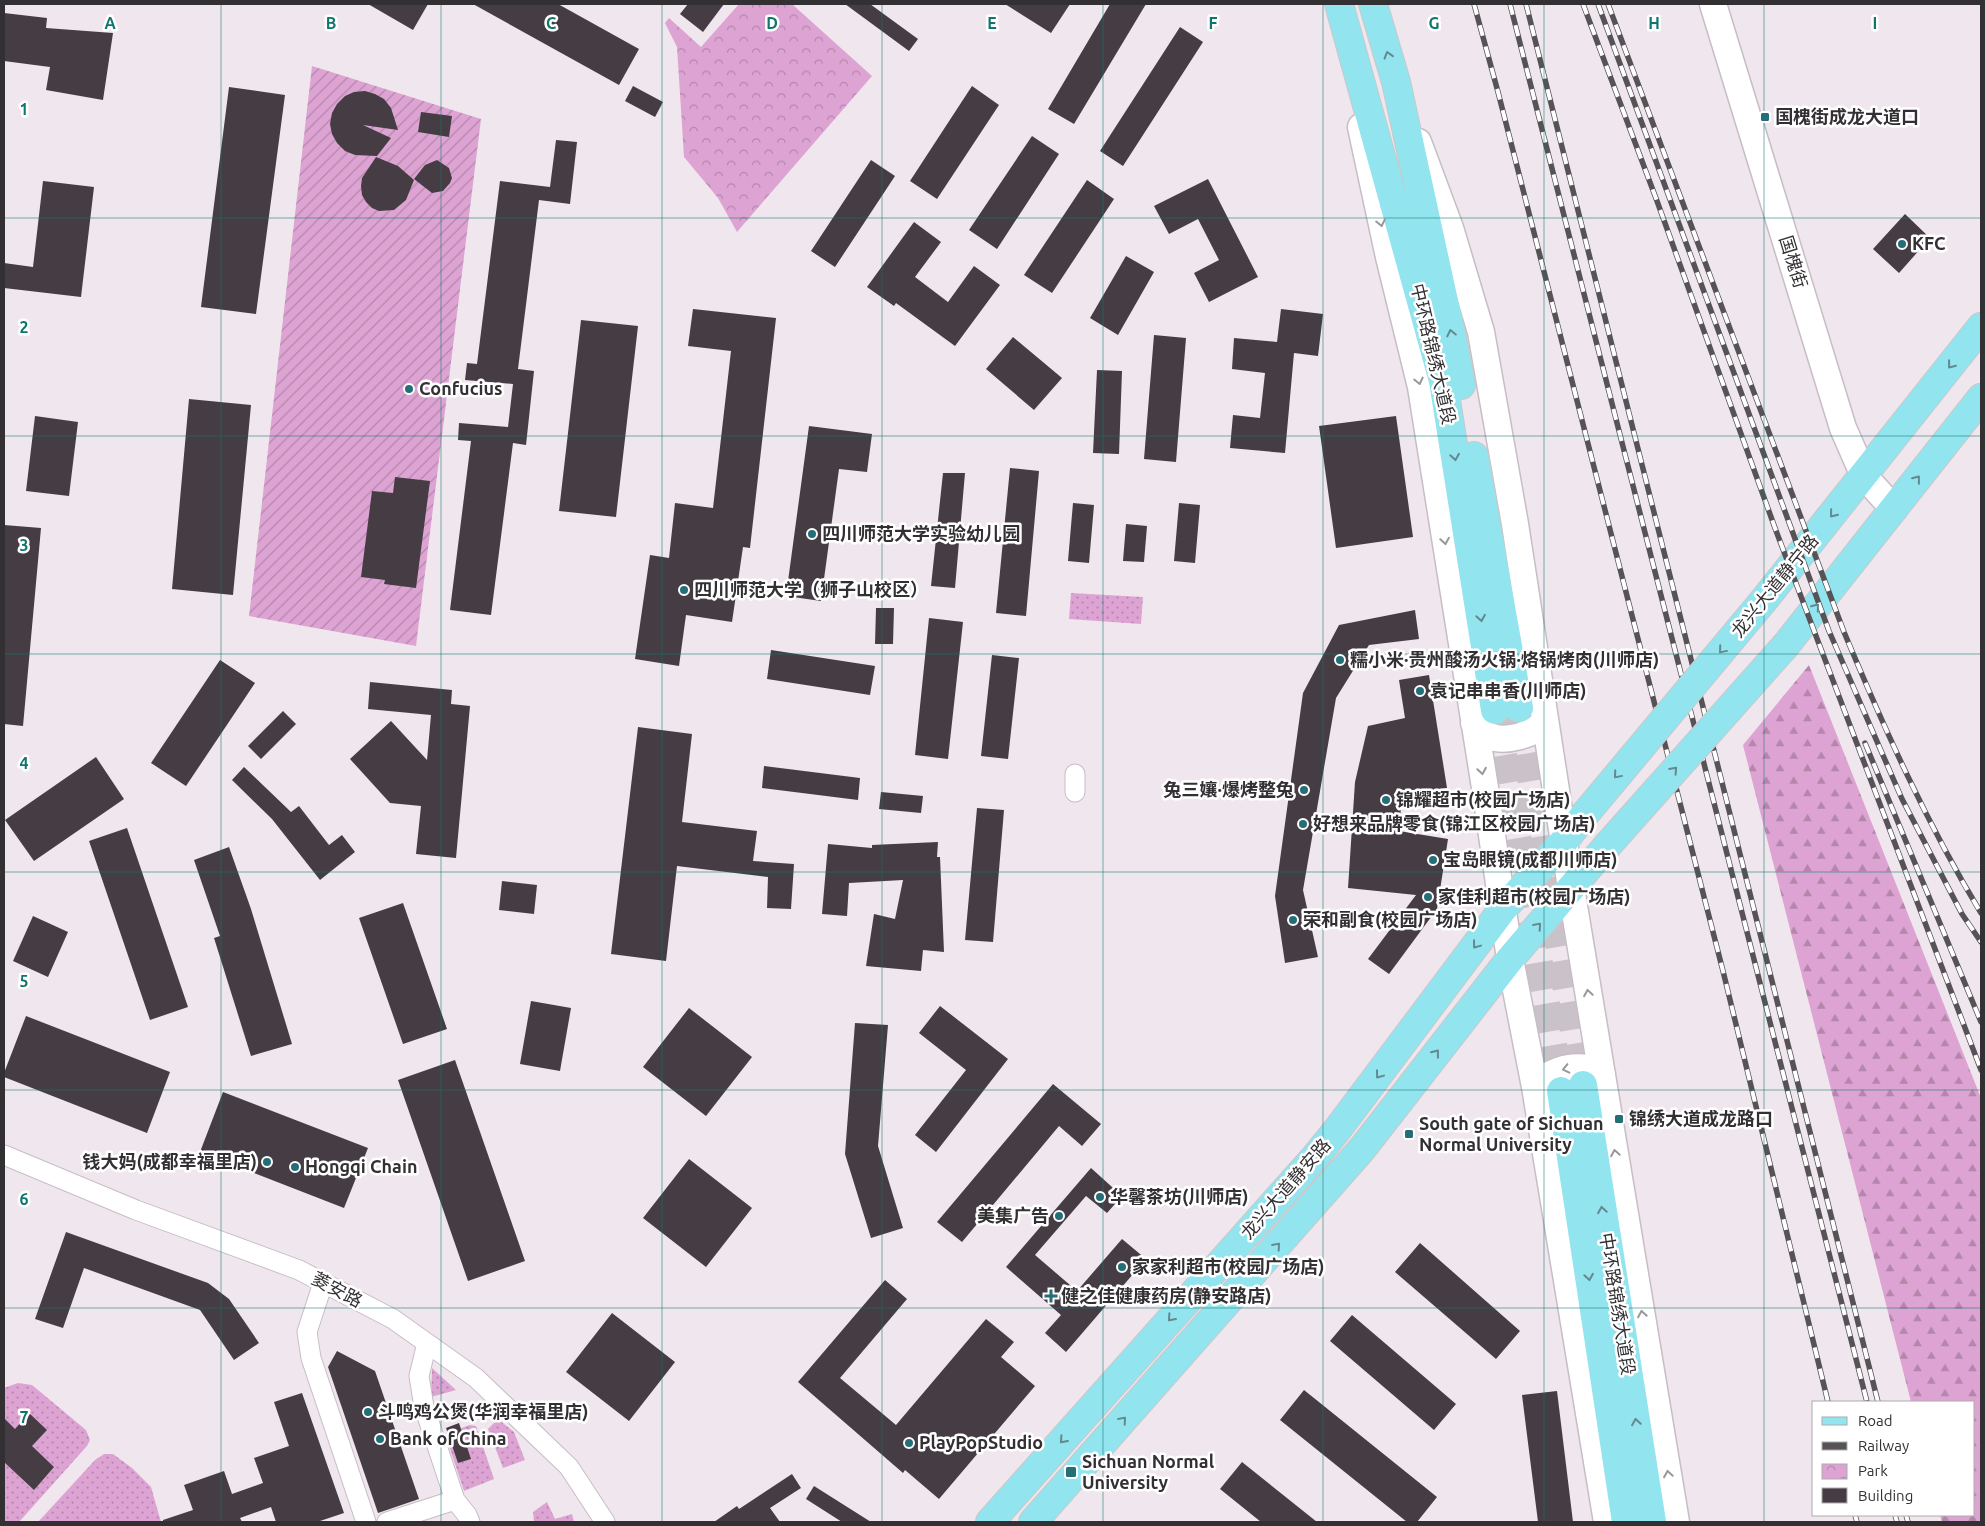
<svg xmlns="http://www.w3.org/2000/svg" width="1985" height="1526" font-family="Ubuntu,'Noto Sans SC',sans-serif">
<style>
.grass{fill:url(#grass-dots)}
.forest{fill:url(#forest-firs)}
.park{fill:url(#park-crowns)}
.garden{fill:url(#garden-furrows)}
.building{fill:#453d43}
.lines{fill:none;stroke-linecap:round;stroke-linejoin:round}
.primary-tunnel{stroke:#cac2c9;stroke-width:28;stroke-dasharray:28 14;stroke-linecap:butt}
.street-casing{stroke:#c7bdc5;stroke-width:21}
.secondary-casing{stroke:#c7bdc5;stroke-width:29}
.primary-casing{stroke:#cac9ca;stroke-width:30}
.street{stroke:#fff;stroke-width:19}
.secondary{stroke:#fff;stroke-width:26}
.primary{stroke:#92e4ee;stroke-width:28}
.rail-casing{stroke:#565256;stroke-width:5.5}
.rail{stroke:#fff;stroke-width:4;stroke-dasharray:11;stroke-linecap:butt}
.primary-bridge-casing{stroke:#cac9ca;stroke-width:30;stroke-linecap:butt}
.primary-bridge{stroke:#92e4ee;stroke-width:28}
.oneway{stroke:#628a90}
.oneway2{stroke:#999899}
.grid{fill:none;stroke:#0f766e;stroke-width:1;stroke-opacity:0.55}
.poi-dot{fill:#246e77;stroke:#fff;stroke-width:2}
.labels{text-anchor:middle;stroke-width:5;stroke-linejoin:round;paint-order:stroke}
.poi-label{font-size:18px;font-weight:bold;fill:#333033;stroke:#fff;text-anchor:start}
.street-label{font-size:18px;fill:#333033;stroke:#fff}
.grid-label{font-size:16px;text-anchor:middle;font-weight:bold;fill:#0f766e;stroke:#fff;stroke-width:5;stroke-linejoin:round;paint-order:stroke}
</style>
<defs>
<pattern id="grass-dots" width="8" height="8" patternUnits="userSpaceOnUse" patternTransform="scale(1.25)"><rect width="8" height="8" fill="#dda4d3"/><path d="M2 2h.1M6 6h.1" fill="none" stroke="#b486ac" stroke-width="1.8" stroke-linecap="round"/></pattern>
<pattern id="forest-firs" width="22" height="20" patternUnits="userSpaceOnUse" patternTransform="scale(1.25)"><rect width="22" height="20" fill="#dda4d3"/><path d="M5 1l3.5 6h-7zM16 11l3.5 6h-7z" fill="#b486ac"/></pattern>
<pattern id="park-crowns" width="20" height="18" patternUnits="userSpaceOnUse" patternTransform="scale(1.25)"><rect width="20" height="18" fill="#dda4d3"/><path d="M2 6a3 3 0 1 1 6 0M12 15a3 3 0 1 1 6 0" fill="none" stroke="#b486ac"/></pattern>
<pattern id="garden-furrows" width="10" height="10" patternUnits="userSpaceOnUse" patternTransform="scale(1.25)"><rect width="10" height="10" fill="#dda4d3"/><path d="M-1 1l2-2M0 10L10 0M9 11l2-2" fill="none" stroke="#b486ac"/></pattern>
</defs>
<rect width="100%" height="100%" fill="#f0e6ee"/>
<!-- grass -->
<path class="grass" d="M1071 593 1143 597 1141 624 1069 619Z
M432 1368 456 1390 431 1397Z
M18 1383 32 1385 86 1430 90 1440 87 1446 19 1522H4V1388Z
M498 1419 514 1432 525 1460 503 1468 488 1429Z
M470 1425 476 1426 494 1479 464 1491 445 1434Z
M104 1454H113L132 1468 151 1487 161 1522H38L95 1460Z
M547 1502 555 1519 572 1514 574 1522H534L533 1512Z"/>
<!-- forest -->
<path class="forest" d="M1809 665 1981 1098V1522H1942L1940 1515H1974V1402H1911L1743 745Z"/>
<!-- park -->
<path class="park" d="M739 4H792L872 76 737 232 718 198 684 157 677 47 665 23 669 18 701 47Z"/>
<!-- garden -->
<path class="garden" d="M312 66 481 119 416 646 249 616Z"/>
<!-- building -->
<path class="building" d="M368 4H428L413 30Z
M473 4H558L639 49 619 85Z
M688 4H724L703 32 680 14Z
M845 4H870L918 39 909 51Z
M1005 4H1070L1051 33Z
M1110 4H1146L1074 124 1048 109Z
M4 13 47 18 46 28 113 33 103 100 46 90 50 67 4 61Z
M1180 27 1203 42 1123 166 1100 151Z
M633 86 663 102 655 117 625 101Z
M972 86 999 105 937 199 910 181Z
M229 87 285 95 256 314 201 307Z
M365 91 375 94 384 99 391 108 398 130 363 125 391 138 377 156 355 155 345 151 337 143 332 134 330 124 332 113 337 104 345 96 354 92Z
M421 112 452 116 449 137 418 132Z
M1032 136 1059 154 997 249 969 230Z
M556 140 577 142 570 204 539 200 518 369 534 371 526 445 513 443 491 615 450 610 471 441 458 440 459 423 508 427 513 384 465 380 467 363 477 364 500 181 550 187Z
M376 157 398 166 414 180 406 200 394 210 379 211 372 208 366 202 362 195 361 186 362 178Z
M437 160 449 168 452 178 450 183 443 191 432 193 414 179 425 165Z
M871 160 895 176 835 267 811 251Z
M1208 179 1258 277 1209 302 1194 273 1219 260 1198 219 1169 234 1154 206Z
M1087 180 1114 199 1052 293 1024 275Z
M43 181 94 187 81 297 4 288V263L33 267Z
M1905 214 1930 238 1899 273 1873 249Z
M914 222 941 242 915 277 948 302 974 266 1000 285 955 346 896 303 894 306 867 287Z
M1126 256 1154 272 1118 335 1090 318Z
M693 309 776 318 750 548 743 547 732 622 686 615 679 666 635 659 650 555 669 558 675 503 713 508 731 351 688 346Z
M1281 309 1323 314 1318 356 1294 353 1285 453 1230 448 1233 415 1260 418 1265 373 1232 369 1234 338 1277 342Z
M581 320 638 326 616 517 559 511Z
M1154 335 1186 338 1176 462 1144 459Z
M1013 337 1062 378 1034 410 986 369Z
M1097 370 1122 371 1119 454 1093 453Z
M189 399 251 405 233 595 172 589Z
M35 416 78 422 69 496 26 491Z
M1396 416 1413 537 1336 548 1319 426Z
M809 426 872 434 867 472 839 469 821 601 786 596Z
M1010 468 1039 471 1026 616 996 613Z
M943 473H965L955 588 931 586Z
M395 477 430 481 416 588 384 584 385 580 361 577 372 491 393 493Z
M1073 503 1094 505 1089 563 1068 561Z
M1179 503 1200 505 1195 563 1174 561Z
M1126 524 1147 526 1144 562 1123 561Z
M4 525 41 528 23 726 4 724Z
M876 608H894L893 644H875Z
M1415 610 1419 639 1369 645 1336 698 1303 890 1318 957 1285 963 1275 896 1303 693 1339 625Z
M929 618 963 622 948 759 915 755Z
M771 650 875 666 870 695 767 679Z
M992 655 1019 658 1008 759 981 756Z
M220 660 255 683 186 786 151 763Z
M1429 675 1447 788 1402 795 1399 831 1448 839 1437 909 1389 974 1368 959 1416 895 1348 888 1355 782 1368 726 1405 718 1399 680Z
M370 682 452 690 451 704 470 706 456 858 416 854 421 806 390 803 350 759 391 721 427 760 431 715 368 709Z
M283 711 296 724 261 759 248 746Z
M638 727 692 734 682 822 757 831 753 861 794 864 791 909 767 908 768 877 677 866 666 961 611 954Z
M96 757 124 799 34 861 5 820Z
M764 766 860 778 858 800 762 788Z
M244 767 291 812 299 806 329 845 342 835 355 852 320 880 272 819 232 780Z
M881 792 923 796 921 813 879 809Z
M977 808 1004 810 993 942 965 940Z
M127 828 188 1007 150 1020 89 841Z
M938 842 937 857H940L944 952 923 950 921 971 866 966 874 914 895 919 903 880 849 883 847 916 822 914 828 844 872 848V845Z
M229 847 251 909 292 1044 251 1056 214 938 220 936 194 860Z
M502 881 537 885 534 914 499 910Z
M403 903 447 1029 403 1044 359 918Z
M33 916 68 932 48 977 13 961Z
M531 1001 571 1008 560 1071 520 1064Z
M940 1006 1008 1059 936 1152 915 1135 966 1070 919 1033Z
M689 1008 752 1057 706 1116 643 1067Z
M26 1016 170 1072 147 1133 4 1077V1073Z
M855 1023 888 1025 878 1146 903 1228 871 1238 845 1154Z
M455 1060 525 1261 468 1281 398 1080Z
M1053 1084 1101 1124 1082 1146 1059 1126 962 1242 937 1222Z
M223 1092 368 1148 344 1208 200 1152Z
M689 1159 752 1208 706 1267 643 1218Z
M1091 1168 1122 1196 1107 1213 1086 1196 1035 1255 1077 1291 1122 1239 1146 1259 1066 1352 1045 1333 1061 1315 1006 1267Z
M66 1232 208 1283 229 1299 259 1343 234 1360 200 1310 84 1268 63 1328 35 1319Z
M1420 1243 1520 1331 1496 1359 1395 1272Z
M885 1280 907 1299 840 1378 896 1425 986 1319 1014 1342 1001 1357 1035 1386 939 1499 905 1470 903 1473 798 1382Z
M612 1313 675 1362 629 1421 566 1372Z
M1352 1315 1456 1404 1434 1430 1330 1341Z
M337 1351 375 1371 419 1499 378 1513 328 1367Z
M1304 1390 1437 1497 1417 1522H1407L1280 1420Z
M1557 1391 1573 1522H1538L1522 1395Z
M302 1393 344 1513 317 1522H276L271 1507 240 1518 242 1522H163V1520L193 1510 184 1485 224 1471 232 1494 263 1483 254 1458 289 1446 274 1402Z
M29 1413 47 1430 32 1446 54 1467 34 1490 4 1462V1418L15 1429Z
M459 1423 471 1459 458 1463 446 1428Z
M1242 1462 1317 1522H1261L1220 1489Z
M792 1474 801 1488 770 1508 780 1522H714L737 1506 739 1509Z
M814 1486 871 1522H842L806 1499Z"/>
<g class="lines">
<!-- primary-tunnel -->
<path class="primary-tunnel" d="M1520 712 1583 1085
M1496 714 1561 1091"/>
<defs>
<path id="street" d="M1075 792V774
M4 1155 136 1210 299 1270 393 1319 476 1378 569 1467 605 1522
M323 1283 307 1332 311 1358 366 1522
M455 1500 467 1515 470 1522
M387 1522 455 1500 424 1407 419 1376 427 1343"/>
<path id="secondary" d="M1713 4 1843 428 1864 476 1894 509
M1361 127 1389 257 1421 387 1486 794 1510 959 1535 1087 1607 1522
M1418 142 1450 228 1481 332 1515 524 1571 888 1676 1522
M1474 723C1479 727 1484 734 1489 736 1505 743 1534 735 1544 722
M1535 1087C1546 1072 1569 1065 1587 1068 1592 1068 1597 1072 1602 1074"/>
<path id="primary" d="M1339 4 1443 381 1495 710
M1373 4 1396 82 1452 338 1461 385
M1474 456 1519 708
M1764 600 1981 327
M1786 645 1981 398
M1583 1085 1652 1522
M1561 1091 1626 1522
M990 1522 1316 1156 1337 1130 1502 910 1564 841 1586 813
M1033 1522 1362 1149 1510 959 1607 846"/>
</defs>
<!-- street casing -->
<use href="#street" class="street-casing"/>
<!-- secondary casing -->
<use href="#secondary" class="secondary-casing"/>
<!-- primary casing -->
<use href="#primary" class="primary-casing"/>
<!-- street -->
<use href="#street" class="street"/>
<!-- secondary -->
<use href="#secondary" class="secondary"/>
<!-- primary -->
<use href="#primary" class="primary"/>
<defs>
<path id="rail" d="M1474 4 1498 92 1723 971 1828 1402
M1510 4 1867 1402
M1526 4 1878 1402
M1583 4 1657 201 1775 528 1981 1070
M1598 4 1829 631 1902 799 1962 914 1981 942
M1608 4 1844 632C1885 730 1926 822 1981 913
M1865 743 1981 1022
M1855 1515 1857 1522
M1895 1515 1897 1522
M1906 1515 1908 1522"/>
</defs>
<!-- rail casing -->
<use href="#rail" class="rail-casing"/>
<!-- rail -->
<use href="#rail" class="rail"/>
<defs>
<path id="primary-bridge" d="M1586 813 1764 600
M1607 846 1786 645"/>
</defs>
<!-- primary-bridge casing -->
<use href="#primary-bridge" class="primary-bridge-casing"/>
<!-- primary-bridge -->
<use href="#primary-bridge" class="primary-bridge"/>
</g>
<!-- one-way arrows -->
<defs><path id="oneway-chevron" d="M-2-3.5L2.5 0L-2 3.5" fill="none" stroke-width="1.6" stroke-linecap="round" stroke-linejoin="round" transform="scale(1.25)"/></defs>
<g class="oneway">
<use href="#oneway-chevron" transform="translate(1388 55) rotate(-107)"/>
<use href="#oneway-chevron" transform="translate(1451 333) rotate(-102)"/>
<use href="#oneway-chevron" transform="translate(1951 365) rotate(128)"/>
<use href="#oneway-chevron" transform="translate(1455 457) rotate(81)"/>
<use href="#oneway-chevron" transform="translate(1917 479) rotate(-52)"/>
<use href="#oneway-chevron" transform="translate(1833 514) rotate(129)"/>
<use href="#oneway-chevron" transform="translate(1816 607) rotate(-51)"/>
<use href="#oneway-chevron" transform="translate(1481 618) rotate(81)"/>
<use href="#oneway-chevron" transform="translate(1722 650) rotate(130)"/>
<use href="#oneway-chevron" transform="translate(1674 770) rotate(-48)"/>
<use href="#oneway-chevron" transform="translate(1617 775) rotate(130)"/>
<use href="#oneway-chevron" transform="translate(1538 926) rotate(-49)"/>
<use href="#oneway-chevron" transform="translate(1476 945) rotate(127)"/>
<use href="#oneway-chevron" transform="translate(1436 1053) rotate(-52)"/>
<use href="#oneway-chevron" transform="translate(1379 1075) rotate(127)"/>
<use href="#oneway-chevron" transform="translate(1602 1210) rotate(-99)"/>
<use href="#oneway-chevron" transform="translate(1277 1246) rotate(-49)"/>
<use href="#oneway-chevron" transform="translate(1589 1277) rotate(81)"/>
<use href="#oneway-chevron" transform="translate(1171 1318) rotate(132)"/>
<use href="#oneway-chevron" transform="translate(1123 1420) rotate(-49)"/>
<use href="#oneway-chevron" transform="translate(1636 1422) rotate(-99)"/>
<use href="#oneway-chevron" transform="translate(1063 1440) rotate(132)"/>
</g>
<g class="oneway2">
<use href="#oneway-chevron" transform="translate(1381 223) rotate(78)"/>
<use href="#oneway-chevron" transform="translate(1419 381) rotate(77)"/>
<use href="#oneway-chevron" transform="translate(1445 541) rotate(81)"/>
<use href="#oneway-chevron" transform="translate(1482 771) rotate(81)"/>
<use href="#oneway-chevron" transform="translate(1588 993) rotate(-99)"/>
<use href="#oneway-chevron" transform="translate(1566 1069) rotate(167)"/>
<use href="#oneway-chevron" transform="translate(1615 1153) rotate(-100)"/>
<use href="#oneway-chevron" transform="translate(1642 1314) rotate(-99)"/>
<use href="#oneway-chevron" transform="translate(1668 1474) rotate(-99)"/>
</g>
<!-- grid -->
<path class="grid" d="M221 4V1522M441 4V1522M662 4V1522M882 4V1522M1103 4V1522M1323 4V1522M1544 4V1522M1764 4V1522M4 218H1981M4 436H1981M4 654H1981M4 872H1981M4 1090H1981M4 1308H1981"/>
<!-- markers -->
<g class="poi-dot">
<rect x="1760" y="112" width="10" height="10" rx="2.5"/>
<circle cx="1902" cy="244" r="5"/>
<circle cx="409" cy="389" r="5"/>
<circle cx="812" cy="534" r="5"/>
<circle cx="684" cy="590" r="5"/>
<circle cx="1340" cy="660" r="5"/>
<circle cx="1420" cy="691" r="5"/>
<circle cx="1304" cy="790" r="5"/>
<circle cx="1386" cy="800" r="5"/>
<circle cx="1303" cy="824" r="5"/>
<circle cx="1433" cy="860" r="5"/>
<circle cx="1428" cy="897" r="5"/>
<circle cx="1293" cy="920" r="5"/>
<rect x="1614" y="1114" width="10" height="10" rx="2.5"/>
<rect x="1404" y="1129" width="10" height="10" rx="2.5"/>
<circle cx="267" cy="1162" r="5"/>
<circle cx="295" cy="1167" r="5"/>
<circle cx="1100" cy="1197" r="5"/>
<circle cx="1059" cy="1216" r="5"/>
<circle cx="1122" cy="1267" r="5"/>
<path d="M1048.5 1288.5h5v5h5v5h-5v5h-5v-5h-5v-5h5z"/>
<circle cx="368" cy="1412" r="5"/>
<circle cx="380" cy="1439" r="5"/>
<circle cx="909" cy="1443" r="5"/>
<rect x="1065" y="1466" width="12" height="12" rx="2.5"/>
</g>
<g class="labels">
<!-- poi labels -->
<g class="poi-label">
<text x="1775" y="123">国槐街成龙大道口</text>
<text x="1912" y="250">KFC</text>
<text x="419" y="395">Confucius</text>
<text x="822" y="540">四川师范大学实验幼儿园</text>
<text x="694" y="596">四川师范大学（狮子山校区）</text>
<text x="1350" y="666">糯小米·贵州酸汤火锅·烙锅烤肉(川师店)</text>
<text x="1430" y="697">袁记串串香(川师店)</text>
<text x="1294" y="796" text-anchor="end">兔三孃·爆烤整兔</text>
<text x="1396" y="806">锦耀超市(校园广场店)</text>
<text x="1313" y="830">好想来品牌零食(锦江区校园广场店)</text>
<text x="1443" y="866">宝岛眼镜(成都川师店)</text>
<text x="1438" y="903">家佳利超市(校园广场店)</text>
<text x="1303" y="926">荣和副食(校园广场店)</text>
<text x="1629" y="1125">锦绣大道成龙路口</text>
<text x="1419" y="1130">South gate of Sichuan<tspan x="1419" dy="21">Normal University</tspan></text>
<text x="257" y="1168" text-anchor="end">钱大妈(成都幸福里店)</text>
<text x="305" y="1173">Hongqi Chain</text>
<text x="1110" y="1203">华馨茶坊(川师店)</text>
<text x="1049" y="1222" text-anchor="end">美集广告</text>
<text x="1132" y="1273">家家利超市(校园广场店)</text>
<text x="1061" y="1302">健之佳健康药房(静安路店)</text>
<text x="378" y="1418">斗鸣鸡公煲(华润幸福里店)</text>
<text x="390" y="1445">Bank of China</text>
<text x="919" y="1449">PlayPopStudio</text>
<text x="1082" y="1468">Sichuan Normal<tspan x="1082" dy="21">University</tspan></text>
</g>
<!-- street labels -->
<g class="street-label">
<text transform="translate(1793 262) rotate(73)" y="6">国槐街</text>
<text transform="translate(1433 354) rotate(77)" y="6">中环路锦绣大道段</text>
<text transform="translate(1775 586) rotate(-51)" y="6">龙兴大道静宁路</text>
<text transform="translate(1286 1189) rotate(-49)" y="6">龙兴大道静安路</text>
<text transform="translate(337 1290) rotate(28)" y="6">菱安路</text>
<text transform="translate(1617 1304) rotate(81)" y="6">中环路锦绣大道段</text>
</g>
</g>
<g class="grid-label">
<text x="110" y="29">A</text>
<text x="331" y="29">B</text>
<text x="551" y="29">C</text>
<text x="772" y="29">D</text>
<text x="992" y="29">E</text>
<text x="1213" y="29">F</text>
<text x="1434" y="29">G</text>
<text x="1654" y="29">H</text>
<text x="1875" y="29">I</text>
<text x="24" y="115">1</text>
<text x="24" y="333">2</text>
<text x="24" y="551">3</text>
<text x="24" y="769">4</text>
<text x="24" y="987">5</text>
<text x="24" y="1205">6</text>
<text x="24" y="1423">7</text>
</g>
<!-- border -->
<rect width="1985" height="1526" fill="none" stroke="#333033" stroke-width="10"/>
<!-- legend -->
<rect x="1812" y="1401" width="162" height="115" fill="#ffffff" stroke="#adacad"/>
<rect x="1822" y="1417" width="25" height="8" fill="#92e4ee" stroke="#adacad"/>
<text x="1858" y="1426" font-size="15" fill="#333033">Road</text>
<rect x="1822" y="1442" width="25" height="8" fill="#565256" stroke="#adacad"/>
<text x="1858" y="1451" font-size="15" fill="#333033">Railway</text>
<rect x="1822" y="1464" width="25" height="15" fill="url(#park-crowns)" stroke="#adacad"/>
<text x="1858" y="1476" font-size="15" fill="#333033">Park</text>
<rect x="1822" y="1488" width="25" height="15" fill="#453d43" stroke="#adacad"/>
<text x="1858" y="1501" font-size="15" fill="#333033">Building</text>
</svg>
